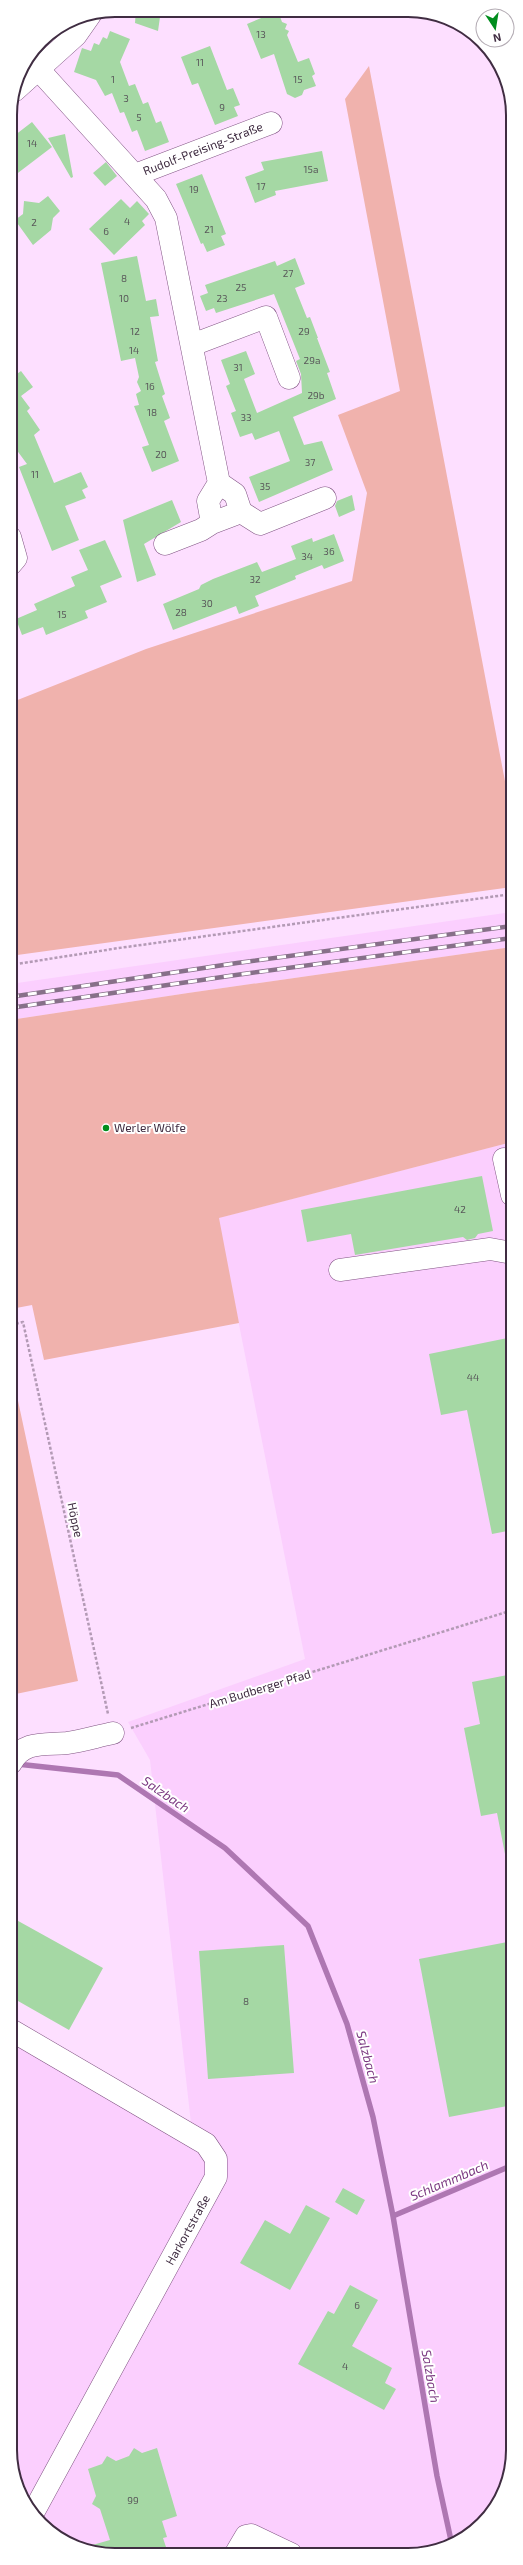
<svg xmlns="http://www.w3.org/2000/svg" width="523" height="2565" font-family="'Exo 2',sans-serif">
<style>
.built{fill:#fbcffe}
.green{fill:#f0b2ad}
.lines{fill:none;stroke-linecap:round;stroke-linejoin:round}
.stream{stroke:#ae77b2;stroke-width:5.5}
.building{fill:#a5d8a4}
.minor-casing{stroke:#805483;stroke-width:23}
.path{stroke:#b39ab5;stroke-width:2.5;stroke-dasharray:3 2;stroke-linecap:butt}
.minor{stroke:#fff;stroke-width:22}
.rail-casing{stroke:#877089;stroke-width:4.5}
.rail{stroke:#fff;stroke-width:3;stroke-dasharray:9;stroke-linecap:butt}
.poi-dot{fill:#008d1d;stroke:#fff;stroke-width:1.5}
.labels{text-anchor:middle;stroke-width:4;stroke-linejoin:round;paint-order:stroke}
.number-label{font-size:10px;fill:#59585a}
.street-label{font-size:12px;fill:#402d42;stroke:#fff}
.poi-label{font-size:12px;fill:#402d42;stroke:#fff;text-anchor:start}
.water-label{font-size:13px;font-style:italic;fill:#7b3881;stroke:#fff}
.rim{fill:none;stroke:#402d42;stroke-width:2}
</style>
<rect width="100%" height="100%" fill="#fddfff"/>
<!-- built -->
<path class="built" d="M512 912V947L188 993 10 1020V984Z
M512 1142 513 2457 505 2491 482 2524 455 2544 422 2554 94 2553 63 2541 36 2519 11 2464V2021L192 2132 150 1760 128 1722 305 1659 218 1218Z"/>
<!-- green -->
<path class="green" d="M369 66 512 818V887L10 956V703L146 649 352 581 367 493 338 415 400 391 345 99Z
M512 947V1142L219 1218 239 1323 44 1360 32 1305 11 1309 10 1020 188 993Z
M14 1382 78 1681 11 1695V1383Z"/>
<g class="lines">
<!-- stream -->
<path class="stream" d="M17 1764 118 1775 225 1848 308 1926 347 2024 373 2117 393 2216 437 2476 452 2545
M393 2216 513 2165"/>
</g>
<!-- building -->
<path class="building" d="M136 10H161L158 31 135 23Z
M278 11 282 22 287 24 285 29 289 31 287 35 298 62 309 58 315 74 312 76 316 86 304 90 302 95 295 98 287 94 274 54 261 59 247 24Z
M110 31 130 39 120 62 129 86 135 84 143 104 148 102 156 123 161 121 169 142 145 151 137 130 132 132 124 112 120 113 112 93 105 96 96 80 74 72 82 48 91 51 94 43 99 45 103 37 107 39Z
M210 46 227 90 233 88 240 105 234 107 238 116 215 125 198 83 192 85 181 57Z
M32 122 52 147 10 179V139Z
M65 134 73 177 71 178 48 138Z
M322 151 328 181 275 191 276 195 255 203 245 177 264 170 261 162Z
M106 162 117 176 105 186 93 173Z
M202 174 226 234 221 236 225 245 207 252 203 243 201 244 176 184Z
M48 196 60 211 53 218 51 230 33 245 15 220 23 214 24 201 39 203Z
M121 199 130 208 137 201 149 214 142 221 145 225 114 255 89 229Z
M137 256 146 301 156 299 159 316 150 317 158 361 155 362 165 394 162 396 170 418 164 421 179 461 152 472 142 447 149 445 134 406 139 405 136 394 141 391 137 382 139 377 135 358 121 361 101 263Z
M295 258 305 284 295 288 307 318 310 317 318 338H317L330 372 327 373 336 399 293 417 304 445 322 441 333 470 259 502 249 477 290 461 279 431 255 440 252 433 240 437 231 413 236 411 226 386 230 384 221 360 246 351 255 374 244 379 257 413 302 393 301 374 296 361 300 359 274 294 216 313 214 308 206 311 200 296 208 293 205 285 275 261 277 266Z
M21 371 33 387 21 396 30 408 27 411 40 430 34 435 54 483 81 472 88 487 82 490 86 498 65 506 79 540 52 551 19 467 27 464 10 441V379Z
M352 495 355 510 339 517 335 506 337 501Z
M172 500 181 522 144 544 156 575 137 582 123 520Z
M334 534 344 561 324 569 322 565 295 576 296 579 255 596 259 606 239 614 236 606 173 630 163 604 199 589 201 585 213 579 257 562 262 572 296 559 291 546 312 538 313 542Z
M105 540 122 577 100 586 107 602 85 611 88 618 46 635 43 627 22 635 16 619 37 610 34 604 75 586 71 577 88 570 79 550Z
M482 1176 493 1231 478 1234 475 1238 467 1240 463 1237 355 1255 351 1234 307 1242 301 1210Z
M512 1337 513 1530 492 1534 467 1410 441 1415 429 1354Z
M513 1674V1853L505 1854 497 1813 481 1816 464 1728 480 1724 472 1682Z
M11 1917 103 1968 69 2030 11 1997Z
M513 1941V2105L449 2117 419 1959Z
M284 1945 294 2073 208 2079 199 1951Z
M343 2188 365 2200 357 2215 335 2202Z
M306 2205 330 2218 290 2290 240 2263 265 2220 290 2234Z
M350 2285 378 2300 352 2346 392 2368 385 2383 396 2389 384 2410 298 2364 328 2311 334 2314Z
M134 2448 142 2453 157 2448 177 2516 162 2521 167 2537 163 2538 168 2553H94L82 2548 110 2540 100 2509 92 2504 96 2496 88 2469 102 2464 107 2456 116 2461 129 2456Z"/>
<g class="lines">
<defs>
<path id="minor" d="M39 70 156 199 166 218 219 483 208 501 212 523 241 512 235 494 219 483
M14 91 76 35 90 15
M135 175 271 123
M192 345 266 317 289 378
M241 512 260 524 325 498
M10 537 16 558 10 565
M165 544 201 530 212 523
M504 1159 512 1195
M340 1270 490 1249 512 1253
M11 1763C23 1740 45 1745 67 1743 83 1741 98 1736 113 1733
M11 2030 206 2144 216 2159V2177L33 2513
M236 2553 246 2536 251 2535 291 2554"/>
</defs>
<!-- minor casing -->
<use href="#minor" class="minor-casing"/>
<!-- path -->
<path class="path" d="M10 965 119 948 512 894
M11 1325 23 1322 108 1714
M131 1728 513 1610"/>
<!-- minor -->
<use href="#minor" class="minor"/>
<defs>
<path id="rail" d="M10 997 237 963 512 926
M10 1008 236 975 512 938"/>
</defs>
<!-- rail casing -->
<use href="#rail" class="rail-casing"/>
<!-- rail -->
<use href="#rail" class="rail"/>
</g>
<!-- markers -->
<circle class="poi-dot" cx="106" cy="1128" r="4"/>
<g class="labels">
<!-- number labels -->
<g class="number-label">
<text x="261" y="38">13</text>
<text x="200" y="66">11</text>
<text x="113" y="83">1</text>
<text x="298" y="83">15</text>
<text x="126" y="102">3</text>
<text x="222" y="111">9</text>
<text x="139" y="121">5</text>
<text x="32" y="147">14</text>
<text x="311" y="173">15a</text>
<text x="261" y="190">17</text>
<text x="194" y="193">19</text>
<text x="127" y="225">4</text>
<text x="34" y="226">2</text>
<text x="209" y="233">21</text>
<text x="106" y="235">6</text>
<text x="288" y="277">27</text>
<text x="124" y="282">8</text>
<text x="241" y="291">25</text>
<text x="124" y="302">10</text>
<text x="222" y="302">23</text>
<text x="135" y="335">12</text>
<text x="304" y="335">29</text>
<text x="134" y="354">14</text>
<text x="312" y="364">29a</text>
<text x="238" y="371">31</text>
<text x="150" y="390">16</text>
<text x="316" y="399">29b</text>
<text x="152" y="416">18</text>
<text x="246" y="421">33</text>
<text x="161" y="458">20</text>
<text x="310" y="466">37</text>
<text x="35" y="478">11</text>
<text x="265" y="490">35</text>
<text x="329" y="555">36</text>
<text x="307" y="560">34</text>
<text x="255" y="583">32</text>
<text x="207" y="607">30</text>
<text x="181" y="616">28</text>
<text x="62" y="618">15</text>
<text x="460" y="1213">42</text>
<text x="473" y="1381">44</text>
<text x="246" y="2005">8</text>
<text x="357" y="2309">6</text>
<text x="345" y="2370">4</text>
<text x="133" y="2504">99</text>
</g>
<!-- street labels -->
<g class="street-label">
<text transform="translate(203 149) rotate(-21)" y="4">Rudolf-Preising-Straße</text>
<text transform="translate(75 1520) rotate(78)" y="4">Höppe</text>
<text transform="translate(260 1689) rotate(-17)" y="4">Am Budberger Pfad</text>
<text transform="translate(188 2230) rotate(-61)" y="4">Harkortstraße</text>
</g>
<!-- poi labels -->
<g class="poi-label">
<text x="114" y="1132">Werler Wölfe</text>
</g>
<!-- water labels -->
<g class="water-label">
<text transform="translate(166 1794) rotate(34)" y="5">Salzbach</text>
<text transform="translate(368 2057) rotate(75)" y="5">Salzbach</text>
<text transform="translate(449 2180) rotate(-23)" y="5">Schlammbach</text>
<text transform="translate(431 2376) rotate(80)" y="5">Salzbach</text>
</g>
</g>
<!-- crop -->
<path d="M0 0H523V2565H0ZM115 17H408A98 98 0 0 1 506 115V2450A98 98 0 0 1 408 2548H115A98 98 0 0 1 17 2450V115A98 98 0 0 1 115 17Z" fill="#fff" fill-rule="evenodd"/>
<path class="rim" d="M115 17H408A98 98 0 0 1 506 115V2450A98 98 0 0 1 408 2548H115A98 98 0 0 1 17 2450V115A98 98 0 0 1 115 17Z"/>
<!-- north arrow -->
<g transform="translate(495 28) rotate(168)"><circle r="19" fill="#ffffff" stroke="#b3abb3"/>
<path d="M0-3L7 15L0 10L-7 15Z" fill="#008d1d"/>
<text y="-6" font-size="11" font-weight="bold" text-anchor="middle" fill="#402d42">N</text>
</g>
</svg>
